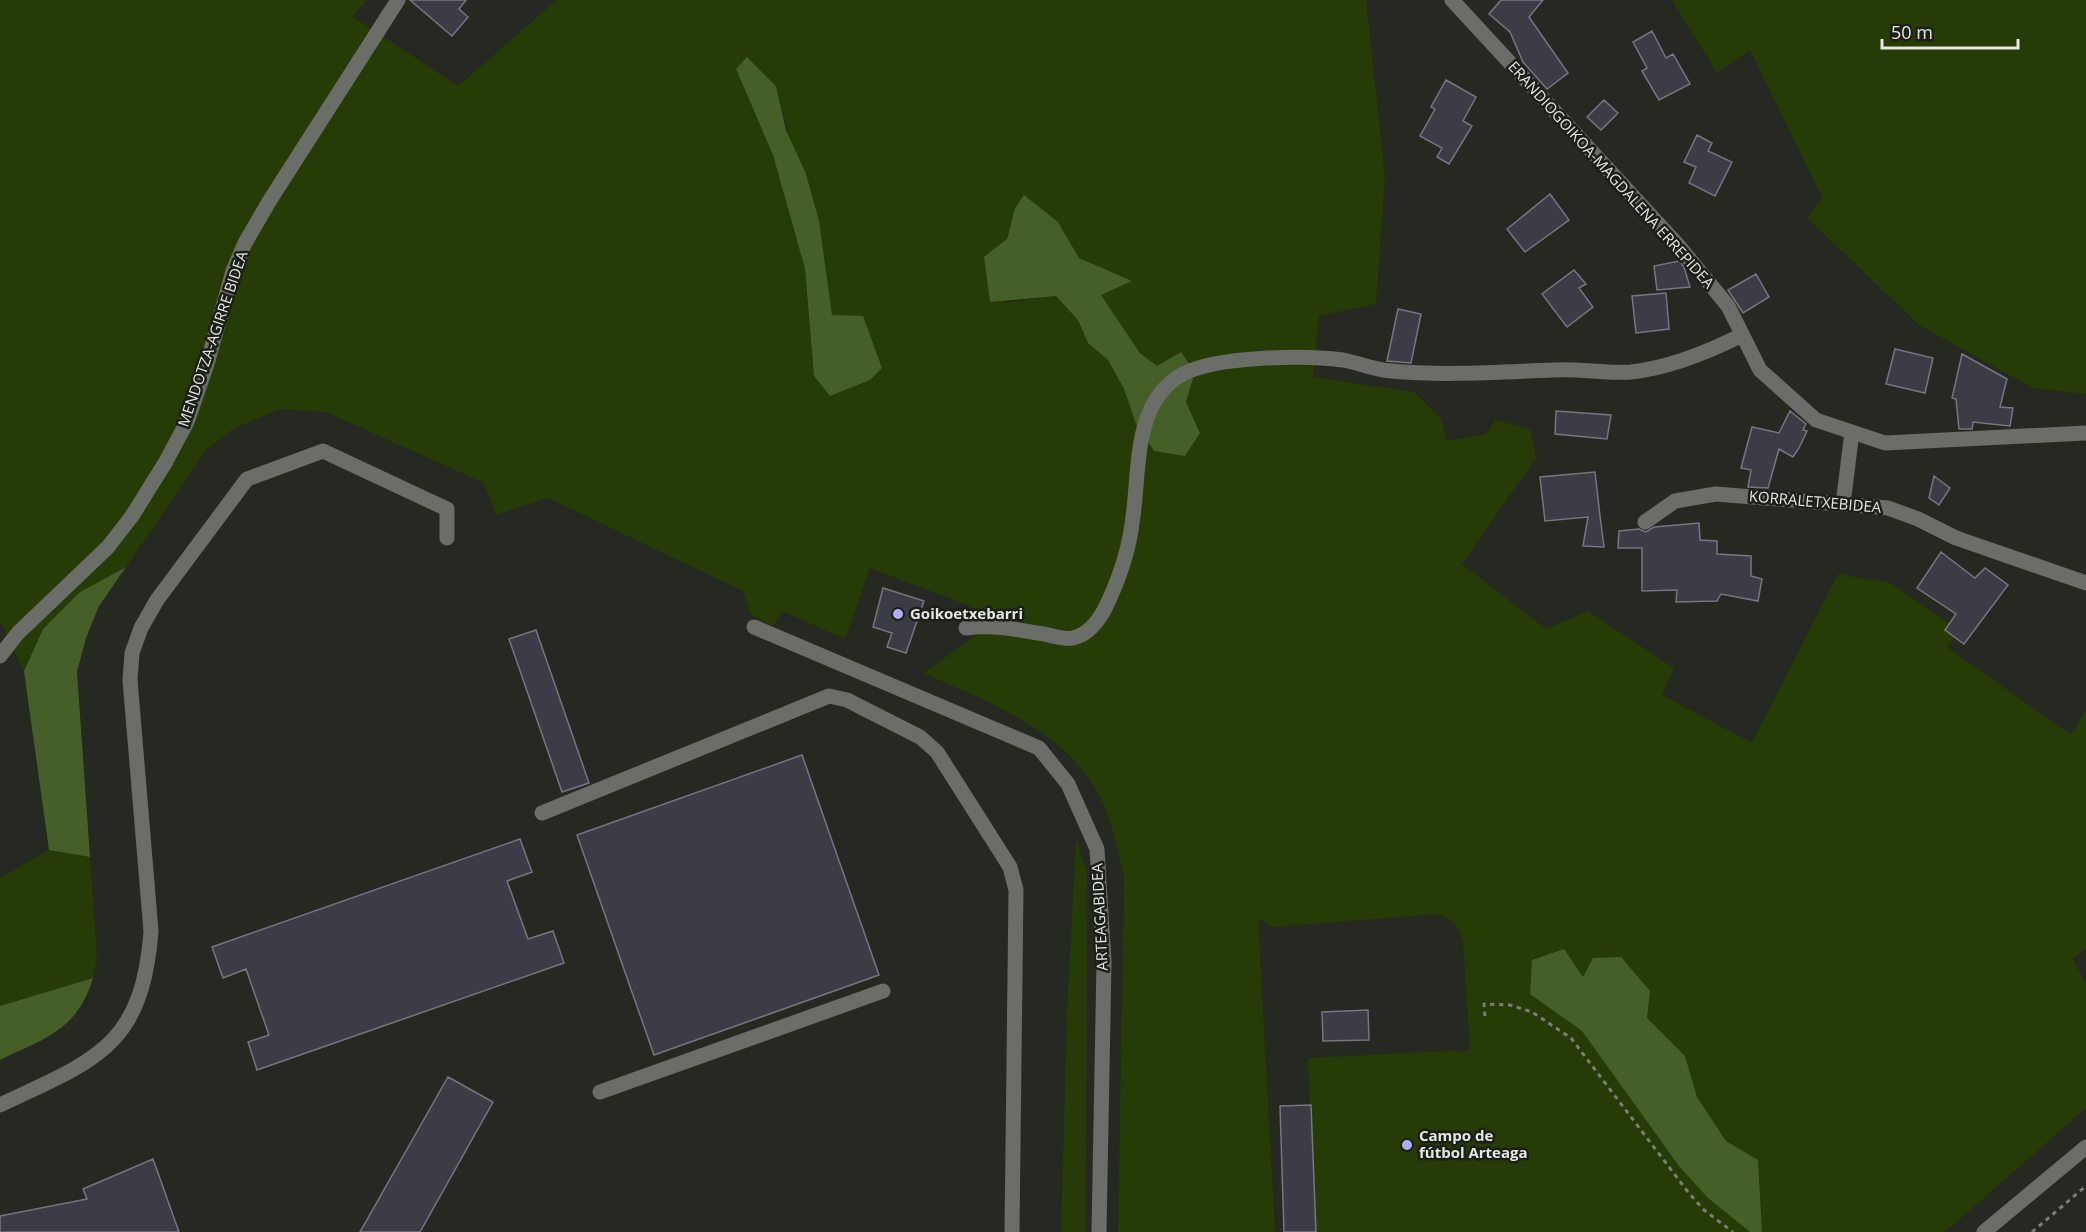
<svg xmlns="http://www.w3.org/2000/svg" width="2086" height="1232" font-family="'Open Sans',sans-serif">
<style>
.green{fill:#263b05;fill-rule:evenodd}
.forest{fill:#465e28}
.building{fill:#3c3c46;stroke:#767681;stroke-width:1.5}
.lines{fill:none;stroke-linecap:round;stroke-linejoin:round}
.path{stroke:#7b7e77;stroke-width:3;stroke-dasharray:4.5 4.5;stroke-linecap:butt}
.minor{stroke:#6a6d68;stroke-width:15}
.poi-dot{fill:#adaffb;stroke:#1b1f17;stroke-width:2}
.labels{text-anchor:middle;stroke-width:5;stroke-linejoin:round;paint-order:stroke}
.street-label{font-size:15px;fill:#e5e7e2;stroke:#1b1f17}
.poi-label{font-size:15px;font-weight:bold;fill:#e5e7e2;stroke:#1b1f17;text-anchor:start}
</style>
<rect width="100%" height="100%" fill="#252921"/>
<!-- green -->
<path class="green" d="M0 0H367L352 16 458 86 557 0H1366L1385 177 1376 304 1319 316 1313 377 1414 392 1441 418 1447 441 1486 434 1496 420 1530 429 1536 458 1462 564 1546 629 1588 611 1674 668 1662 695 1752 743 1838 574 1891 583 1959 631 1947 647 2071 735 2086 710V948L2073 959 2086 985V1108L1945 1232H1762L1758 1160 1726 1141 1697 1097 1685 1056 1647 1018 1583 977 1530 994 1582 1031 1708 1198 1750 1232H1315L1308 1058 1470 1050 1463 942 1455 923 1438 914 1271 927 1258 918 1275 1232H1118L1124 878C1117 846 1111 814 1094 786 1056 726 984 700 923 673L976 636 970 606 870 568 845 639 782 611 773 626 751 615 743 591 548 498 496 515 484 483 326 412 280 409 233 429 206 450 126 567 80 592 43 629 24 671 0 621ZM747 57 776 86 825 274 832 316 814 376 805 269 773 155 737 69ZM1015 208 1058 222 1079 258 1131 281 1101 295 1140 353 1157 366 1195 372 1186 402 1200 433 1136 424 1124 389 1108 360 1088 343 1078 320 1056 296 1004 303 1007 239Z
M1672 0H2086V394L2033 388 1919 325 1808 219 1822 197 1750 50 1717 73Z
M1076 839 1087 871 1086 1232H1061L1067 1011Z
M49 850 90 857 97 956 93 978 0 1006V878Z"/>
<!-- forest -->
<path class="forest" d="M747 57 776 86 786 130 806 174 819 221 832 315 863 316 882 368 870 380 830 396 814 376 805 269 773 155 736 69Z
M1024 195 1058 222 1079 258 1132 281 1101 295 1140 353 1157 366 1181 352 1195 372 1186 402 1200 433 1185 456 1154 451 1136 424 1124 389 1108 360 1088 343 1078 320 1056 296 990 302 984 257 1007 239 1015 208Z
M126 567 99 606 86 638 77 672 90 857 49 850 24 671 43 629 80 592Z
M1564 949 1583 977 1593 958 1621 957 1650 991 1647 1018 1685 1056 1697 1097 1726 1141 1758 1160 1762 1232H1750L1708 1198 1679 1166 1582 1031 1530 994 1532 960Z
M93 978C77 1031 45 1038 0 1060V1006Z"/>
<!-- building -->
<path class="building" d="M410 0H466L459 9 468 17 452 36Z
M1501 0H1543L1529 17 1568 73 1547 89 1523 62 1510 32 1489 14Z
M1652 31 1666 58 1673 54 1690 84 1659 100 1642 71 1647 68 1633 42Z
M1446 80 1476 97 1463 121 1472 126 1449 164 1437 157 1442 148 1420 136 1435 109 1431 107Z
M1604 100 1618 113 1601 130 1587 117Z
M1697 135 1712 143 1708 151 1732 162 1715 196 1689 183 1696 167 1684 162Z
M1550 194 1569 220 1525 252 1507 229Z
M1679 261 1684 267 1690 287 1657 290 1654 266Z
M1574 270 1586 284 1579 288 1593 307 1567 327 1542 294Z
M1756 274 1769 297 1743 313 1728 290Z
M1666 293 1669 329 1636 333 1632 296Z
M1398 309 1421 314 1411 363 1387 361Z
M1895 349 1933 358 1925 393 1886 384Z
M1962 354 2007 379 2000 407 2013 408 2010 426 1973 422 1972 429H1959L1956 399 1952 398Z
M1556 411 1611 415 1607 439 1555 434Z
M1790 411 1806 424 1803 430 1807 431 1799 448 1793 457 1779 449 1768 488 1748 487 1751 470 1741 468 1752 427 1779 433Z
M1595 472 1600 516 1604 547 1583 546 1588 517 1545 521 1540 477Z
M1934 476 1950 488 1939 505 1929 498Z
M1699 523 1700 540 1717 541V554L1751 556V576L1762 579 1758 601 1721 594 1717 601 1676 602 1677 590 1642 591V548H1618L1619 531 1639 529 1646 532 1654 527Z
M1941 552 1975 578 1985 568 2008 585 1964 644 1945 630 1956 614 1917 588Z
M883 588 924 601 906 653 887 647 892 633 873 627Z
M536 630 589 783 562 792 509 639Z
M802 755 879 975 654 1055 577 835Z
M520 839 532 872 507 881 528 939 553 931 564 963 257 1070 248 1042 269 1035 246 969 223 978 212 947Z
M1368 1010 1369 1040 1323 1041 1322 1012Z
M448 1077 493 1102 420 1232H360Z
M1311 1105 1316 1232H1284L1280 1106Z
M153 1159 179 1232H0V1216L87 1199 83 1189Z"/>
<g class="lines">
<!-- path -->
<path class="path" d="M1485 1016 1484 1004 1510 1005 1532 1012 1571 1038 1688 1192 1704 1210 1733 1232
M2032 1232 2086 1186"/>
<!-- minor -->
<path class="minor" d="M1452 0 1678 245 1728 306 1760 370 1816 420 1885 443 2086 433
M1843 504 1852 432
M1645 522 1675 501 1716 494 1888 508 1918 519 1956 538 2086 583
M754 627 1039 748 1068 784 1097 849 1104 962 1099 1232
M966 628C993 624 1018 630 1044 634 1052 636 1065 640 1073 638 1091 634 1102 616 1109 600 1121 574 1130 545 1133 516 1140 468 1133 401 1183 374 1217 356 1304 355 1343 360 1359 363 1375 370 1391 371 1445 376 1499 372 1553 370 1579 368 1605 374 1631 372 1670 368 1708 352 1742 335
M0 656 18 633 108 547 132 516 165 463 187 422 207 364 233 271 245 243 270 200 398 0
M542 813 829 696 847 700 920 737 937 752 1010 867 1016 890 1012 1232
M600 1092 883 991
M0 1105C95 1060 142 1048 151 931L130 680 132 653 141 628 157 600 247 479 323 451 447 509V538
M1984 1232 2086 1147"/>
</g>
<!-- markers -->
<g class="poi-dot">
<circle cx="898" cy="614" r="6"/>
<circle cx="1407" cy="1145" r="6"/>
</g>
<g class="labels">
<!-- street labels -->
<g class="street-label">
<text transform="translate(1611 175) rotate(48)" y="5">ERANDIOGOIKOA-MAGDALENA ERREPIDEA</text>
<text transform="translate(213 339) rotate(-71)" y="5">MENDOTZA-AGIRRE BIDEA</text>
<text transform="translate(1815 502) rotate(5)" y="5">KORRALETXEBIDEA</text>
<text transform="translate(1100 917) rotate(-93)" y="5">ARTEAGABIDEA</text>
</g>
<!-- poi labels -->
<g class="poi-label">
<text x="910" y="619">Goikoetxebarri</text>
<text x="1419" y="1141">Campo de<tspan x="1419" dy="17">fútbol Arteaga</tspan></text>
</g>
</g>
<!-- scale -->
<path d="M1882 39v9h136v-9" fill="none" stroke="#e5e7e2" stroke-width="3"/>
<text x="1891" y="39" font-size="18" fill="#e5e7e2" stroke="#1b1f17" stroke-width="4.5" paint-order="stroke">50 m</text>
</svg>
